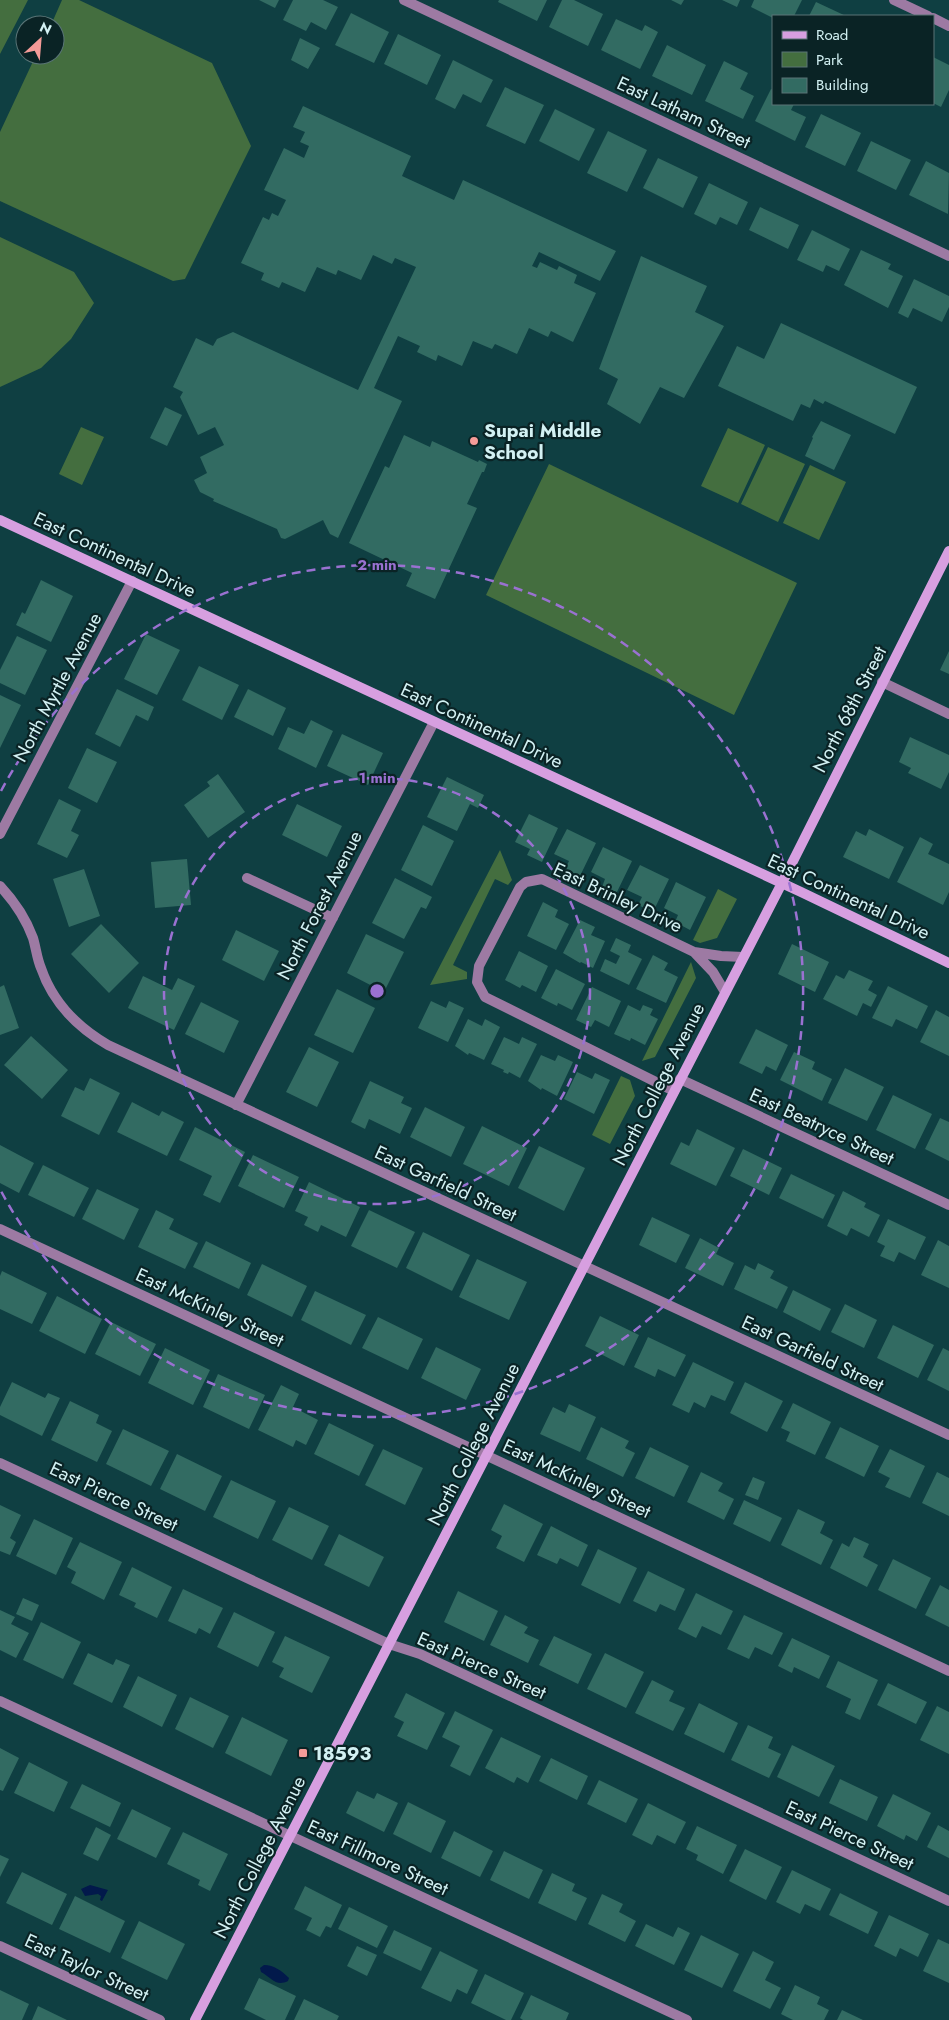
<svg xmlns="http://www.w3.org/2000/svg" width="949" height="2020" font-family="Jost,sans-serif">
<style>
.green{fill:#446e3f}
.water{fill:#02194b}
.building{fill:#326b62}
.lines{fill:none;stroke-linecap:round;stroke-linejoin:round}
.street{stroke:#9d7aa3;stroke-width:10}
.secondary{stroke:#d79fe0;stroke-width:10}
.ring{fill:none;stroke:#9a71d1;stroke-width:2.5;stroke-dasharray:9 6}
.poi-dot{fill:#f59b98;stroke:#0a2325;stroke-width:2}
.labels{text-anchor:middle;stroke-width:4.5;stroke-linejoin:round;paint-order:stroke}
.street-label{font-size:19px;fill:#d3f1f3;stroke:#0a2325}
.poi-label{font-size:19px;font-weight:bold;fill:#d3f1f3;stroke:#0a2325;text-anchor:start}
.centre{fill:#9a71d1;stroke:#0a2325;stroke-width:2.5}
.ring-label{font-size:15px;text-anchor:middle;font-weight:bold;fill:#9a71d1;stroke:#0a2325;stroke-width:4.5;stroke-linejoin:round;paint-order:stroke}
</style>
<rect width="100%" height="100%" fill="#0f3f42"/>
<!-- green -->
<path class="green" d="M0 0H28L0 54Z
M62 0H79L212 63 251 146 185 279 173 281 0 201V132L36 55H55V25H51Z
M0 237 74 272 94 303 71 339 41 368 0 387Z
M81 427 104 437 82 485 59 474Z
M728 428 765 445 738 503 701 486Z
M768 447 805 464 778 522 741 504Z
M549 464 797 583 734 715 486 595Z
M810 465 846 482 819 540 783 523Z
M500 850 512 880 508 885 495 879 453 965 467 972V979L430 985Z
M718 889 737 899 717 938 700 943 693 940Z
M691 962 696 978 655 1057 642 1061Z
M621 1076 630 1080 635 1096 610 1144 592 1135Z"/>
<!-- water -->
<path class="water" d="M90 1885 108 1890 102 1901 100 1900 101 1896 98 1894 85 1896 81 1889Z
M264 1965C274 1965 282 1971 289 1978L288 1981C276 1987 272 1978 261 1972L260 1968Z"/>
<!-- building -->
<path class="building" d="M259 0H279L275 8Z
M293 0H323L338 7 326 30 311 22 306 31 283 20Z
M499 0H547L537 21 498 2Z
M562 0H574L603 14 588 46 549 27Z
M671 0H684L681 5Z
M722 0H740L737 7Z
M754 0H802L794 16H773V18L751 7Z
M816 2 846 16H809Z
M351 13 389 32 374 63 335 45Z
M616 19 642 31 645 25 658 32 640 69 601 50Z
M398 34 441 55 427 85 384 64Z
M300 38 320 48 308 69 291 60Z
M667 45 706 65 692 95 652 76Z
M933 57 949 65V90L941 107 933 103Z
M453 60 493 80 481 103 463 94 455 109 435 99Z
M724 61 748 73 740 89 754 96 743 119 705 101Z
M505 87 544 105 525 144 486 126Z
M771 89 773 90V104H794L791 110 806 117 795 141 755 121Z
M303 106 411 156 402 176 454 200 463 180 616 251 600 281 539 252 532 266 537 268 540 262 557 270 559 266 577 275 574 283 596 293 573 342 551 331 548 337 529 328 517 354 495 344 492 349 473 341 462 366 438 355 436 361 417 352 420 346 398 336 374 388 402 401 338 538 330 534 323 520 285 539 281 538 277 529 213 501 214 499 200 492 194 480 207 473 200 457 224 445 215 427 198 435 180 397 183 392 173 387 196 338 213 346 217 339 233 332 358 390 416 267 395 258 392 264 373 255 361 280 338 270 336 275 317 267 305 292 282 282 279 288 261 280 264 273 241 263 263 217 269 220 272 213 278 216 286 200 264 190 284 148 304 158 309 146 300 142 305 132 293 127Z
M555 109 595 129 579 161 539 141Z
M821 114 861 133 845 166 805 147Z
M608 131 647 150 627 192 587 173Z
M871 141 911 160 896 190 857 171Z
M658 158 698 177 683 208 643 188Z
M926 161 949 173 948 214 909 195Z
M709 183 748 202 737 225 720 217 716 225 694 214Z
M760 207 799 225 788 249 749 230Z
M812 230 850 249 839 271 826 265 823 272 797 260Z
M861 250 891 264 888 269 903 276 888 308 844 285Z
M641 256 707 286 695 312 724 326 684 398 660 387 640 424 607 404 618 379 599 369Z
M914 279 949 296V307L942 322 913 308 908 318 898 313Z
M781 323 917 387 895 434 825 401 823 404 814 399 810 408 801 404 793 421 718 386 737 346 764 359Z
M165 407 182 415 167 446 150 438Z
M821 421 851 435 834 470 805 456 813 438 812 437Z
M404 435 430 447 432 441 478 462 479 460 487 464 484 472H482L467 504 477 508 435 599 406 586 412 573 349 543 385 466 389 468Z
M41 580 73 596 51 642 16 625 22 612 25 614Z
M146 634 180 650 157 695 124 679Z
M17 636 47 650 25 695 0 683V670Z
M949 651V674L940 670Z
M199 666 239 685 222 720 182 700Z
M117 689 154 707 148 721 136 715 120 747 95 734Z
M248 689 286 708 273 736 234 717Z
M0 695 21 705 0 748Z
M311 720 333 731 316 768 278 749 288 727 304 734Z
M342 734 383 753 368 785 327 766Z
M910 737 949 755V772L941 789 908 773 911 768 899 762Z
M87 748 117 762 97 803 68 788Z
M218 774 245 812 208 838 184 805 210 786 207 782Z
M447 777 484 795 478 808 470 804 457 831 427 817Z
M59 799 81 810 71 831 79 835 67 858 37 844Z
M297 804 342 826 327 857 282 835Z
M529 814 558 828 542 862 527 855 530 849 515 842Z
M423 825 454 841 432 886 401 870Z
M567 829 596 843 580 876 565 869 569 861 554 854Z
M869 829 904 847 889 879 843 857 856 831 866 836Z
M920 837 933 844 928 854 949 864V892L943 905 897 882Z
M603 847 632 861 616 894 602 887 605 879 591 872Z
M187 859 191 905 155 908 151 862Z
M640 865 669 879 653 912 638 905 642 897 627 890Z
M84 869 100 916 69 927 53 879Z
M395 878 432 897 426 909 421 907 404 939 372 923Z
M676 882 706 897 690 930 675 922 678 915 664 908Z
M543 902 558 910 555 917 569 924 556 950 527 936Z
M580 920 595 927 591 935 605 941 593 968 581 962 580 963 563 953Z
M101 924 139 963 109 993 71 954Z
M236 930 279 951 264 981 222 960Z
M366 934 404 952 384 992 347 973Z
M616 938 631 945 628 952 642 959 629 985 600 971 605 959 616 964 620 956 610 951Z
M792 944 829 962 815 992 778 974Z
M519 951 548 966 536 992 522 985 520 988 505 980Z
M653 955 668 963 664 970 678 977 666 1003 636 989Z
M556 969 585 984 572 1010 558 1003 557 1006 541 998Z
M849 970 873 981 868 990 877 995 871 1007 863 1003 857 1016 823 999 836 975 844 979Z
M143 976 172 990 178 978 195 986 174 1030 128 1008Z
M4 985 19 1028 0 1035V987Z
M888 986 928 1006 917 1029 896 1019 892 1027 872 1018Z
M592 987 621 1001 609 1027 595 1020 591 1027 576 1020Z
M337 989 375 1008 353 1053 314 1035Z
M431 1001 446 1008 449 1001 464 1008 448 1042 418 1028Z
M201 1002 239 1021 224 1053 185 1034Z
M628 1005 640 1011 643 1005 653 1009 650 1015 658 1019 645 1045 631 1038 630 1041 614 1034Z
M936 1010 949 1017V1056L920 1042Z
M468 1019 482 1026 485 1019 500 1027 484 1060 469 1053 468 1055 455 1046Z
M756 1029 788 1045 776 1071 766 1066 762 1074 739 1063Z
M31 1036 68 1070 42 1099 4 1065Z
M504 1037 519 1044 522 1037 537 1044 520 1078 509 1072 508 1074 503 1072 504 1070 491 1064Z
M309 1047 339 1062 317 1107 286 1092Z
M794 1052 815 1062 812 1069 832 1079 822 1101 780 1080Z
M541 1055 555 1061 558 1055 573 1062 557 1096 542 1088 541 1090 528 1081Z
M845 1068 884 1087 867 1121 828 1103Z
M577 1072 592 1079 595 1073 610 1080 594 1114 564 1099Z
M90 1078 120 1093 99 1135 61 1116 75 1087 84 1091Z
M370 1081 404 1097 401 1103 412 1108 400 1134 369 1119 365 1129 351 1122Z
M893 1095 932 1114 915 1149 876 1130Z
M132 1102 159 1116 162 1111 184 1122 167 1156 117 1132Z
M425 1107 465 1127 451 1157 410 1137Z
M940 1118 949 1122V1161L925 1149Z
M482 1126 527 1148 509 1186 463 1164Z
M195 1127 245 1152 220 1203 203 1195 212 1176 179 1160Z
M697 1129 735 1148 716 1186 670 1164 681 1142 689 1146Z
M0 1145 34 1163 19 1193 0 1183Z
M539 1146 585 1168 564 1211 518 1188Z
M743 1149 782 1168 769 1195 730 1176Z
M253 1155 299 1177 284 1208 238 1186Z
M43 1165 89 1188 74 1217 28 1195Z
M791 1174 835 1195 823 1219 779 1198Z
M309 1182 360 1207 346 1237 321 1225 318 1232 304 1225 308 1217 295 1211Z
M97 1189 139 1209 124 1240 82 1219Z
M843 1191 866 1203 864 1207 880 1215 869 1237 851 1228 847 1236 827 1226Z
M156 1210 174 1219 169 1229 198 1243 185 1269 138 1247Z
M369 1210 415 1232 397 1268 351 1246Z
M652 1217 690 1235 676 1263 639 1245Z
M888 1219 926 1237 915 1260 899 1252 894 1262 880 1256 885 1246 877 1242Z
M423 1232 470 1255 452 1291 406 1268Z
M700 1238 719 1248 716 1254 734 1263 723 1286 685 1268Z
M938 1240 949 1246V1288L921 1275Z
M206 1241 251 1263 239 1289 193 1267Z
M477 1259 527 1282 509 1320 459 1297Z
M758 1263 774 1271 770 1278 788 1287 777 1309 734 1289 745 1265 755 1270Z
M262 1264 307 1286 292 1317 247 1295Z
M2 1271 47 1293 32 1324 0 1309V1276Z
M793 1290 831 1309 820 1331 783 1312Z
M315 1291 366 1315 351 1345 301 1320Z
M57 1296 102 1319 85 1354 39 1331Z
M845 1304 877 1320 864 1348 831 1332Z
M600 1316 639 1335 624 1366 585 1346Z
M378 1317 423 1339 408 1370 362 1348Z
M111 1322 156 1344 140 1376 95 1354Z
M893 1325 934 1345 918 1378 877 1358Z
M648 1337 686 1355 675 1377 658 1369 655 1377 634 1367Z
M436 1347 481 1369 466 1400 421 1378Z
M165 1348 210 1370 193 1405 148 1383Z
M943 1348 949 1351V1391L927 1380Z
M693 1362 734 1382 725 1401 711 1395 705 1408 694 1402 689 1413 672 1405Z
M218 1374 265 1395 249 1429 203 1407Z
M12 1382 45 1398 48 1393 60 1398 42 1436 0 1415V1407Z
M745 1382 783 1401 767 1432 730 1413Z
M281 1385 299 1394 293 1407 318 1420 306 1445 296 1440 293 1447 258 1430Z
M70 1401 99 1415 96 1423 112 1431 97 1462 51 1440Z
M793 1403 831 1422 815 1455 786 1441 790 1432 781 1428Z
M569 1404 596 1417 580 1452 540 1434 553 1407 565 1413Z
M329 1423 374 1445 359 1476 314 1454Z
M601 1427 629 1441 625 1448 635 1453 623 1477 586 1459Z
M840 1427 879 1446 864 1477 825 1458Z
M123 1429 169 1451 151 1486 106 1464Z
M650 1447 689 1466 674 1497 635 1478Z
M383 1449 423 1468 405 1505 365 1485Z
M890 1449 925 1466 910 1498 885 1487 890 1478 878 1472Z
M177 1454 222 1476 205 1511 160 1489Z
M701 1472 723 1483 718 1491 734 1499 724 1520 687 1502Z
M937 1472 949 1478V1516L922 1503Z
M753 1477 765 1482 758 1500 745 1495Z
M231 1480 276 1501 258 1539 213 1517Z
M744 1500 782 1518 770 1542 733 1524Z
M504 1504 543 1524 524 1562 496 1548 502 1536 491 1530Z
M0 1505 21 1515 10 1538 16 1542 10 1555 0 1551Z
M289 1507 329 1526 312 1560 272 1540Z
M798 1509 825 1522 820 1533 833 1540 821 1565 781 1545Z
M34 1519 73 1538 56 1575 16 1556Z
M551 1526 588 1545 578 1567 560 1558 557 1564 537 1555Z
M339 1534 384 1557 369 1587 324 1565Z
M854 1537 869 1544 863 1557 878 1565 867 1587 830 1568 842 1543 849 1547Z
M80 1542 122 1562 104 1600 71 1583 76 1572 67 1567Z
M598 1549 637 1568 620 1604 581 1585Z
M893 1559 931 1578 916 1609 878 1590Z
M132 1567 172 1587 157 1618 134 1607 136 1603 119 1595Z
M648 1571 685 1589 675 1611 660 1604 656 1612 633 1601Z
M940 1585 949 1590V1627L925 1615Z
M183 1589 223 1608 210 1634 199 1628 196 1634 168 1621Z
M458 1591 498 1611 484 1641 444 1622Z
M696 1593 733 1611 721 1635 702 1626 696 1638 678 1629Z
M23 1598 39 1605 32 1621 16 1614Z
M0 1610 15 1617 11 1624 29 1633 16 1658 0 1650Z
M234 1612 275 1632 258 1667 217 1647Z
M505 1615 528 1627 524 1633 539 1640 528 1663 490 1645Z
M744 1615 783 1633 772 1655 755 1647 749 1659 727 1649Z
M41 1622 81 1642 63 1679 23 1660Z
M285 1636 330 1657 312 1693 279 1677 284 1668 272 1662Z
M554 1636 592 1654 578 1684 539 1665Z
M792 1638 830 1656 819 1679 794 1667 792 1673 778 1666Z
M88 1653 113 1665 116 1659 130 1665 112 1703 73 1684Z
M605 1653 644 1672 626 1708 587 1689Z
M838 1661 878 1680 860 1720 845 1713 851 1699 826 1687Z
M138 1676 177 1695 162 1727 123 1707Z
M652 1680 674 1691 669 1701 685 1708 673 1731 635 1713Z
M888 1683 927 1702 916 1724 877 1705Z
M406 1693 445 1713 427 1750 397 1736 404 1722 394 1717Z
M190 1697 229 1716 213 1748 175 1729Z
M699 1703 738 1723 724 1753 684 1734Z
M937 1706 949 1712V1754L920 1740Z
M455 1711 493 1730 470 1776 450 1766 460 1746 442 1737Z
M242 1717 288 1740 271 1776 225 1753Z
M748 1725 773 1737 768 1748 781 1754 769 1778 731 1760Z
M501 1737 541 1756 528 1783 517 1777 514 1783 485 1768Z
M792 1745 835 1766 819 1797 777 1777Z
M0 1748 19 1758 3 1791 0 1790Z
M551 1758 588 1776 577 1800 539 1781Z
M29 1762 68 1782 54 1812 14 1793Z
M840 1779 878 1797 867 1821 829 1803Z
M599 1780 638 1799 626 1823 587 1804Z
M82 1784 121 1803 110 1827 70 1808Z
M357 1791 374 1799 377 1793 398 1803 384 1832 346 1813Z
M893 1794 931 1813 917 1841 906 1835 904 1840 877 1826Z
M408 1802 446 1821 431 1853 393 1834Z
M648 1803 686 1822 675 1844 657 1835 652 1845 632 1835Z
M132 1809 171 1828 156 1858 117 1839Z
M938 1825 949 1831V1858L927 1847Z
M697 1826 737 1845 723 1874 696 1860 698 1855 686 1849Z
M96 1827 111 1835 98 1861 83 1854Z
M454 1831 493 1851 480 1877 441 1858Z
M183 1832 228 1854 210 1891 198 1885 200 1880 167 1864Z
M745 1849 782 1867 766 1900 729 1881Z
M504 1851 543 1870 529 1899 490 1880Z
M0 1855 9 1859 0 1877Z
M792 1870 831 1889 820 1911 805 1904 800 1914 776 1902Z
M22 1872 67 1894 52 1925 6 1903Z
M552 1873 575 1884 572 1891 587 1898 576 1921 538 1903Z
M305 1886 342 1905 331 1928 326 1926 320 1937 306 1930 312 1918 294 1909Z
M840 1893 878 1912 868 1934 829 1915Z
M602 1894 623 1904 619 1912 636 1921 625 1942 588 1924Z
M75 1896 125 1921 110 1953 59 1929Z
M349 1907 388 1926 377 1948 338 1929Z
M889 1915 929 1934 918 1957 900 1948 896 1957 874 1946Z
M139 1921 185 1944 167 1980 121 1958Z
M646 1924 673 1937 678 1927 690 1933 674 1965 635 1946Z
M394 1930 432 1948 421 1971 383 1953Z
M701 1935 739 1954 722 1988 684 1970Z
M938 1939 949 1944V1983L923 1971Z
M357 1946 377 1955 367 1976 347 1966Z
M440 1951 478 1970 467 1994 457 1989 451 2002 421 1988Z
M753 1951 774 1962 765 1980 781 1988 770 2009 733 1991Z
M485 1974 524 1993 511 2020H506L471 2003Z
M259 1978 296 1996 285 2020H266L244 2009Z
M795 1985 820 1997 817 2004 829 2010 824 2020H793L781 2014Z
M0 1990 29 2004 22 2020H0Z
M531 1995 569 2013 566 2020H523L520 2018Z
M304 1999 339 2016 337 2020H294Z
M38 2006 67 2020H32Z
M842 2010 863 2020H837Z"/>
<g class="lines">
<!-- street -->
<path class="street" d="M404 0 949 256
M894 0 928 16
M933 18 949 26
M882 682 949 714
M0 834 132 581
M247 878 333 918
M0 886C14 901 26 919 33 938 36 948 37 959 41 968 53 1003 77 1027 108 1045L949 1435
M694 952 713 972 725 992
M680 1079 949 1205
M674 1091 485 997 477 982 479 966 520 887 526 882 542 879 694 952 721 956 743 957
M236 1105 434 722
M0 1229 949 1671
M0 1463 389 1644 420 1654 949 1901
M0 1701 687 2020
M0 1946 160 2020"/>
<!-- secondary -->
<path class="secondary" d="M0 520 801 892 949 963
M195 2020 782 883 949 551"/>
</g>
<!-- distance rings -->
<g class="ring">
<circle cx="377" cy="991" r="213"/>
<path d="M1 791A426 426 0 1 1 1 1191"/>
</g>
<!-- markers -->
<g class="poi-dot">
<circle cx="474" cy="441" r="5"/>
<rect x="298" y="1748" width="10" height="10" rx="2.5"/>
</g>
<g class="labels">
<!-- street labels -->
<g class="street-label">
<text transform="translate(684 112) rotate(25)" y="7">East Latham Street</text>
<text transform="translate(115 554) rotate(25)" y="7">East Continental Drive</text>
<text transform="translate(57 687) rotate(-62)" y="7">North Myrtle Avenue</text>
<text transform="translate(849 709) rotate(-63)" y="7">North 68th Street</text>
<text transform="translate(482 725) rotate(25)" y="7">East Continental Drive</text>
<text transform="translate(849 896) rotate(25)" y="7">East Continental Drive</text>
<text transform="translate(618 897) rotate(25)" y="7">East Brinley Drive</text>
<text transform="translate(319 905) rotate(-63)" y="7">North Forest Avenue</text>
<text transform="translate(658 1084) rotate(-63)" y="7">North College Avenue</text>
<text transform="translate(822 1126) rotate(25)" y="7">East Beatryce Street</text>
<text transform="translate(446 1183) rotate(25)" y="7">East Garfield Street</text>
<text transform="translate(210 1307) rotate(25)" y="7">East McKinley Street</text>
<text transform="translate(813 1353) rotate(25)" y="7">East Garfield Street</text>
<text transform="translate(473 1444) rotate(-63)" y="7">North College Avenue</text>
<text transform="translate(577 1478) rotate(25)" y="7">East McKinley Street</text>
<text transform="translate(114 1496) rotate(25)" y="7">East Pierce Street</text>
<text transform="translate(482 1665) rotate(24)" y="7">East Pierce Street</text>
<text transform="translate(850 1835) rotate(25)" y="7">East Pierce Street</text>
<text transform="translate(259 1857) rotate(-63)" y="7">North College Avenue</text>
<text transform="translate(378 1857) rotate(25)" y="7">East Fillmore Street</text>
<text transform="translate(87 1967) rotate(25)" y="7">East Taylor Street</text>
</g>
<!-- poi labels -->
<g class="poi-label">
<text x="484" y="437">Supai Middle<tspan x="484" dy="22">School</tspan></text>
<text x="313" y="1760">18593</text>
</g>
</g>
<circle cx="377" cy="991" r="8" class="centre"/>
<g class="ring-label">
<text x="377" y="570">2 min</text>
<text x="377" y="783">1 min</text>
</g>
<!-- legend -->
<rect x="772" y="15" width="162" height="90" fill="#0a2325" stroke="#5a7577"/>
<rect x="782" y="31" width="25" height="8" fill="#d79fe0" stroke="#5a7577"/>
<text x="816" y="40" font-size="15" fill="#d3f1f3">Road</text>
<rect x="782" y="52" width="25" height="15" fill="#446e3f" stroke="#5a7577"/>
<text x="816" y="65" font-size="15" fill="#d3f1f3">Park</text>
<rect x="782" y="78" width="25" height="15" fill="#326b62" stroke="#5a7577"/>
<text x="816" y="90" font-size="15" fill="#d3f1f3">Building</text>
<!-- north arrow -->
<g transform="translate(40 40) rotate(26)"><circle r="24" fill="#0a2325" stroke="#5a7577"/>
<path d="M0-4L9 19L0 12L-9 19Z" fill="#f59b98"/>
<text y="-8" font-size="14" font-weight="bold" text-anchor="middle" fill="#d3f1f3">N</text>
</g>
</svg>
